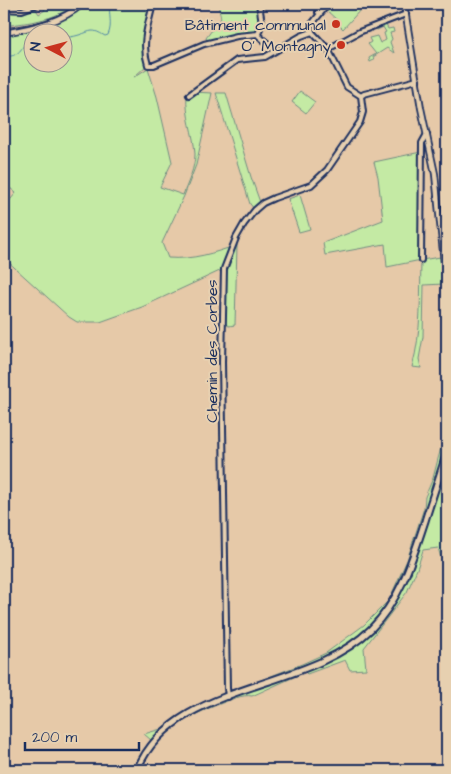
<svg xmlns="http://www.w3.org/2000/svg" width="451" height="774" font-family="'Architects Daughter',sans-serif">
<style>
.green{fill:#c4eaa4;stroke:#708c81;fill-rule:evenodd}
.lines{fill:none;stroke-linecap:round;stroke-linejoin:round}
.stream{stroke:#538aa6;stroke-width:1}
.minor-casing{stroke:#1b2f5e;stroke-width:8}
.tertiary-casing{stroke:#1b2f5e;stroke-width:8}
.secondary-casing{stroke:#1b2f5e;stroke-width:9}
.minor{stroke:#e7d0b0;stroke-width:4}
.tertiary{stroke:#e7d0b0;stroke-width:4.5}
.secondary{stroke:#e7d0b0;stroke-width:5}
.rail{stroke:#1b2f5e;stroke-width:1}
.poi-dot{fill:#c8321e;stroke:#e7d0b0;stroke-width:2}
.labels{text-anchor:middle;stroke-width:4;stroke-linejoin:round;paint-order:stroke}
.poi-label{font-size:16px;fill:#1b2f5e;stroke:#e7d0b0;text-anchor:end}
.street-label{font-size:16px;fill:#1b2f5e;stroke:#e7d0b0}
</style>
<rect width="100%" height="100%" fill="#e6c9a8"/>
<filter id="ink" filterUnits="userSpaceOnUse"><feTurbulence type="fractalNoise" baseFrequency=".02" numOctaves="2"/><feDisplacementMap in="SourceGraphic" scale="10" xChannelSelector="R" yChannelSelector="G"/><feConvolveMatrix kernelMatrix="1 2 1 2 8 2 1 2 1" color-interpolation-filters="sRGB"/></filter>
<g filter="url(#ink)">
<!-- green -->
<path class="green" d="M41 4H75C54 21 29 22 4 26V11L24 12 35 8 39 14 45 10Z
M83 4H152L143 42 147 65 134 77 148 68 157 97 172 162 160 187 183 195C188 182 195 168 195 154 194 134 185 115 187 95L193 92 212 93 196 165 184 196 162 243 168 258C193 260 214 253 237 245L235 325 229 326 225 324 223 326 224 269 142 307 100 322H77L69 317 4 258V207L16 193 4 183V34L49 23ZM32 32H62V62H32Z
M218 4H259L262 18 259 32 207 41 206 38 221 18Z
M330 4H359L361 9 343 29 337 23 338 21 325 9Z
M385 23 388 29 393 28 394 32 390 33 392 39 390 42 394 53 387 48 373 57 374 60 370 62 369 58 376 54 368 44 371 42 369 38 377 36 380 43 386 40 384 33 386 32 383 27 377 30 376 28Z
M300 91 315 102 306 113 292 102Z
M216 93H226L251 177 261 205 255 210 250 204Z
M421 152V260L447 256V316L444 284 424 285 423 337 419 359 421 368 412 367C422 332 420 296 421 260L387 267 385 244 325 255 323 243 383 220 378 177 374 162Z
M300 195 310 229 299 232 288 199Z
M447 425V577L438 548 423 550 417 569 407 592 364 648 366 669 350 670 345 660 307 674 305 672 252 696C243 694 230 700 222 703 188 716 154 734 140 770H134L151 740 144 734 161 729 172 720 194 707 221 697 227 688 231 690 238 689 302 664 326 653 364 625 389 600 407 560 424 508 425 497 433 478Z"/>
<g class="lines">
<!-- stream -->
<path class="stream" d="M62 38C68 37 73 37 79 35 92 31 92 28 105 36L108 35C113 24 108 15 110 4
M4 57C24 56 19 46 32 37"/>
<defs>
<path id="minor" d="M153 4C148 25 141 44 148 65H154L204 44 237 36 258 34 259 36 275 50
M4 9 22 10 38 4
M318 12 320 4
M312 32 328 49 347 87 361 96
M312 32 311 25 328 4
M258 34 262 23 259 4
M328 49 359 32 406 14
M189 95 237 60 265 57 301 36 312 32
M421 260 422 143 427 134
M228 697 227 688 222 362 224 269 236 238 244 224 255 210 263 203 274 198 311 185 327 170 360 122 363 112 361 96 364 94 417 80"/>
<path id="tertiary" d="M404 4 421 108 435 174 447 291
M4 33C31 28 61 23 82 4"/>
<path id="secondary" d="M137 770C174 680 307 693 371 629 401 599 412 560 425 521 432 498 440 475 447 452"/>
</defs>
<!-- minor casing -->
<use href="#minor" class="minor-casing"/>
<!-- tertiary casing -->
<use href="#tertiary" class="tertiary-casing"/>
<!-- secondary casing -->
<use href="#secondary" class="secondary-casing"/>
<!-- minor -->
<use href="#minor" class="minor"/>
<!-- tertiary -->
<use href="#tertiary" class="tertiary"/>
<!-- secondary -->
<use href="#secondary" class="secondary"/>
<!-- rail -->
<path class="rail" d="M4 28C30 24 55 21 77 4"/>
</g>
</g>
<!-- markers -->
<g class="poi-dot">
<circle cx="336" cy="24" r="5"/>
<circle cx="341" cy="45" r="5"/>
</g>
<g class="labels">
<!-- poi labels -->
<g class="poi-label">
<text x="326" y="30">Bâtiment communal</text>
<text x="331" y="51">O' Montagny</text>
</g>
<!-- street labels -->
<g class="street-label">
<text transform="translate(211 351) rotate(-90)" y="6">Chemin des Corbes</text>
</g>
</g>
<!-- margin -->
<rect width="451" height="774" fill="none" stroke="#e7d0b0" stroke-width="20"/>
<rect x="10" y="10" width="431" height="754" fill="none" stroke="#1b2f5e" stroke-width="2" filter="url(#ink)"/>
<!-- north arrow -->
<g transform="translate(48 48) rotate(276)"><circle r="24" fill="#e7d0b0" stroke="#95908f"/>
<path d="M0-4L9 19L0 12L-9 19Z" fill="#c8321e"/>
<text y="-8" font-size="14" font-weight="bold" text-anchor="middle" fill="#1b2f5e">N</text>
</g>
<!-- scale -->
<path d="M25 742v8h114v-8" fill="none" stroke="#1b2f5e" stroke-width="2.5"/>
<text x="32" y="742" font-size="15" fill="#1b2f5e" stroke="#e7d0b0" stroke-width="4" paint-order="stroke">200 m</text>
</svg>
